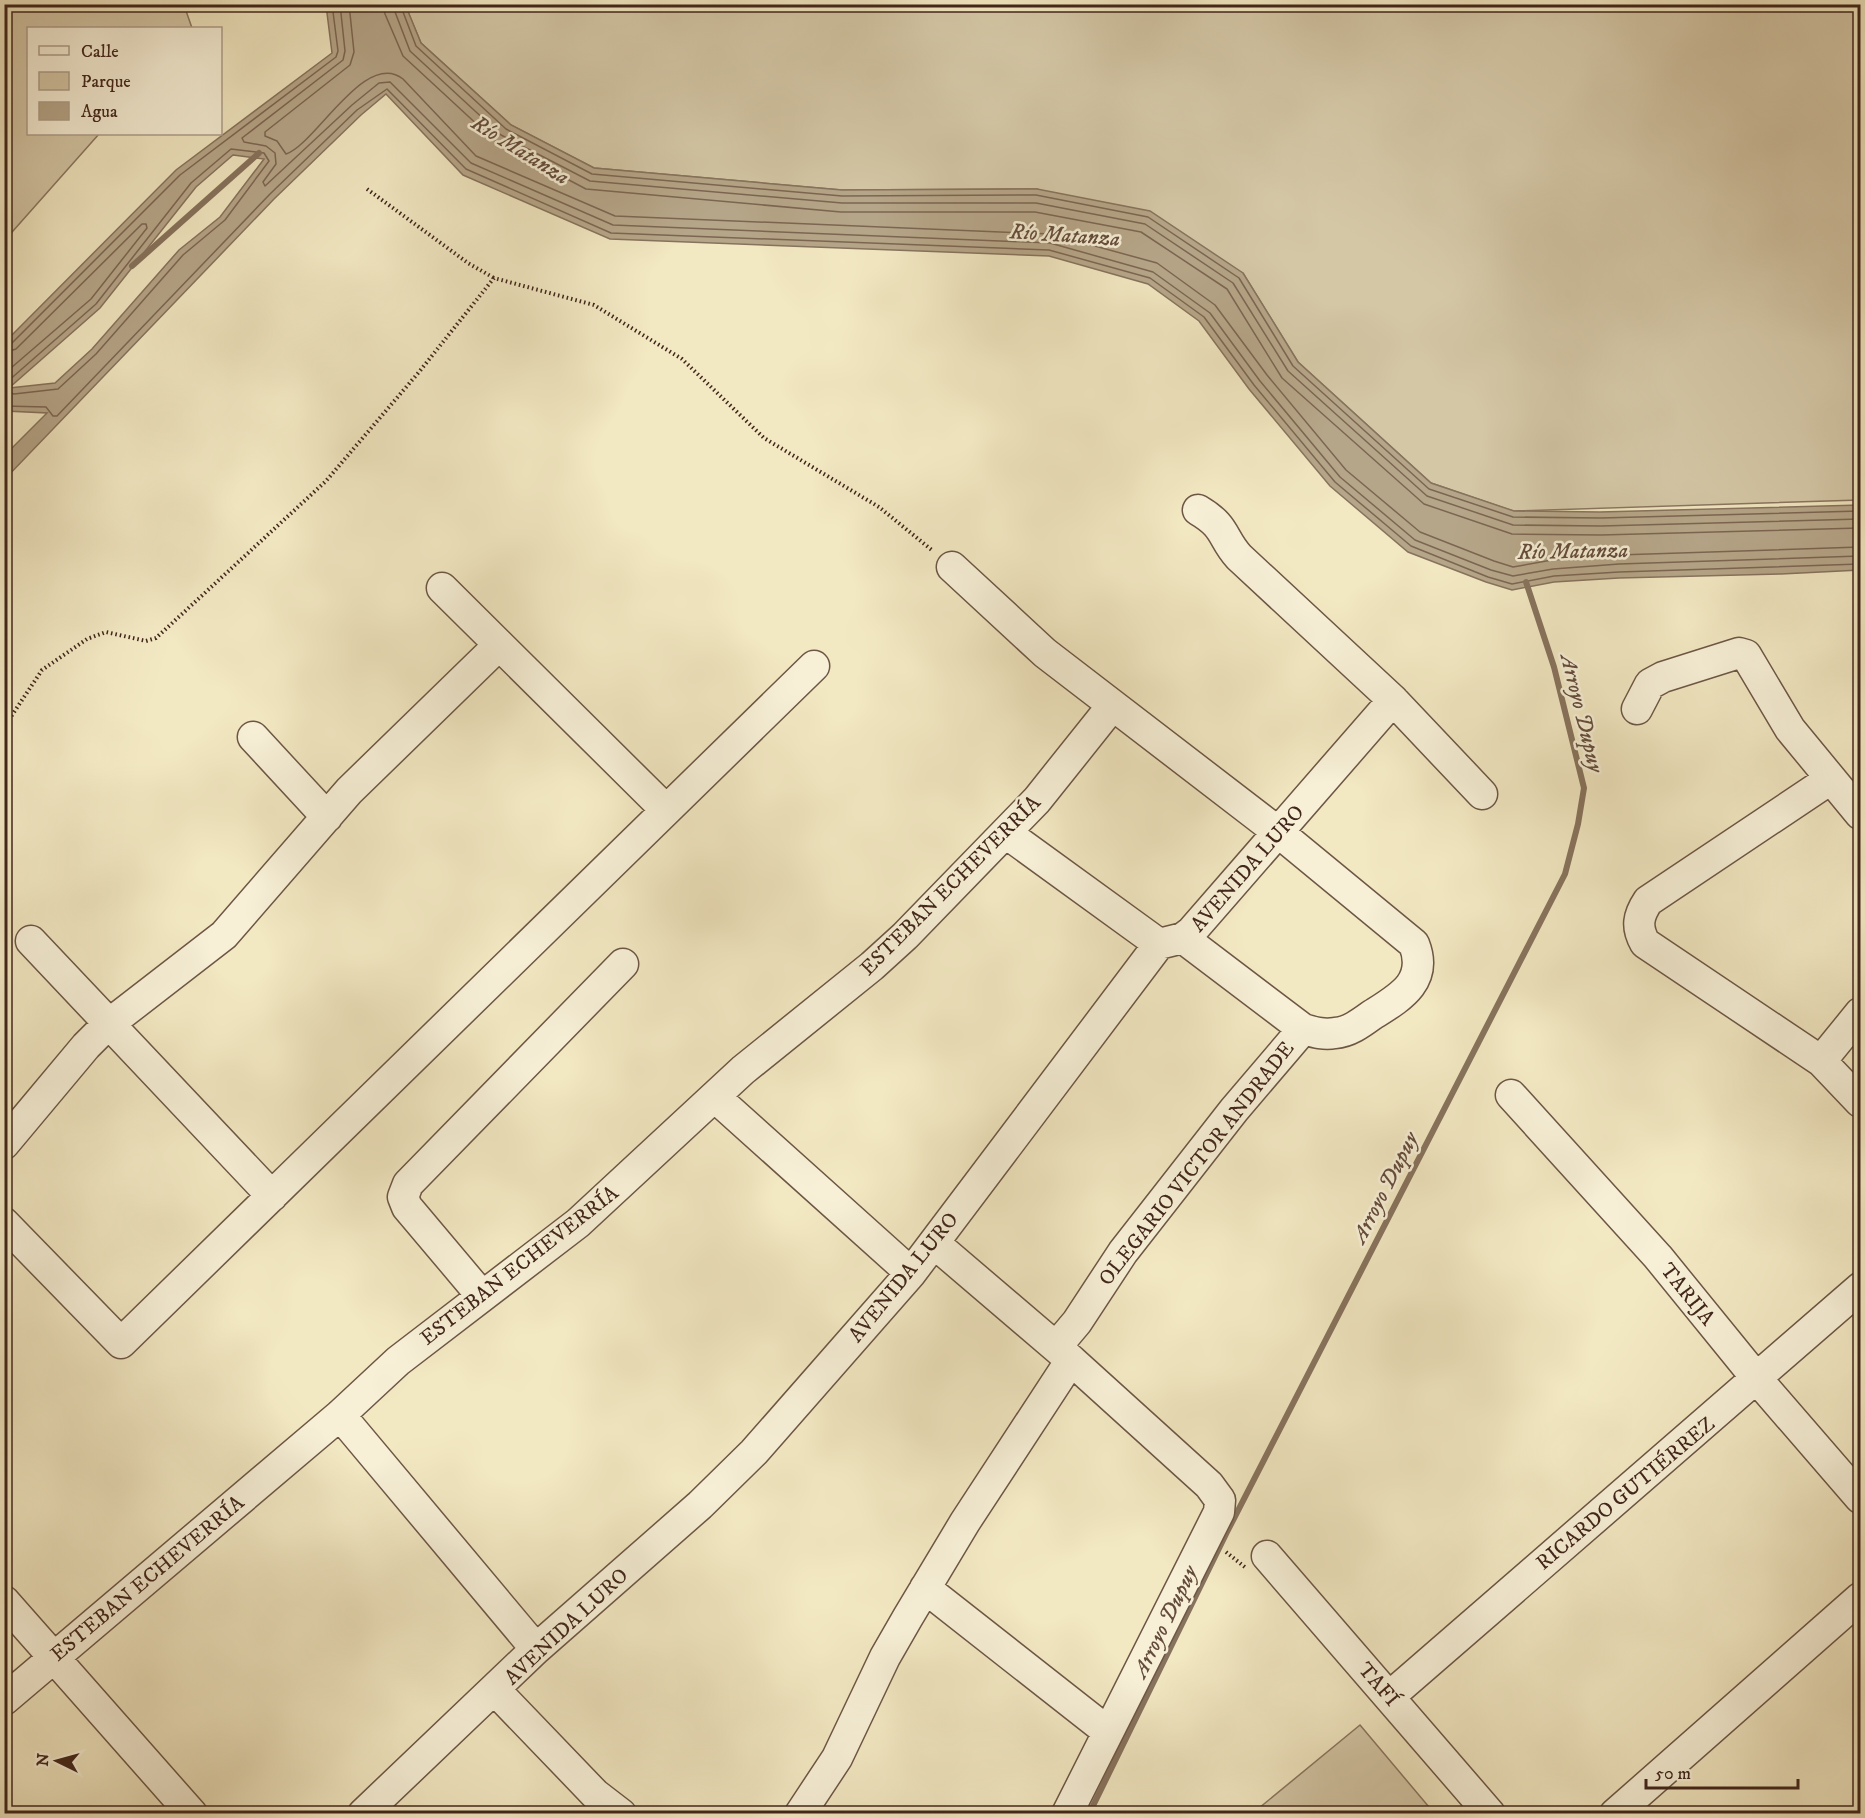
<svg xmlns="http://www.w3.org/2000/svg" width="1865" height="1818" font-family="'IM FELL DW Pica',serif">
<style>
.green{fill:#d4c7a6;stroke:#8a7660;stroke-width:1.5}
.water{fill:#b6a689;stroke:#87735d;stroke-width:1.5;fill-rule:evenodd}
.lines{fill:none;stroke-linecap:round;stroke-linejoin:round}
.shore{stroke:#7c6652;stroke-width:1.5}
.stream{stroke:#87735d;stroke-width:6}
.minor-casing{stroke:#6d5645;stroke-width:33}
.path{stroke:#41261b;stroke-width:4;stroke-dasharray:1.5 3;stroke-linecap:butt}
.minor{stroke:#f7f0d7;stroke-width:30}
.labels{text-anchor:middle;stroke-width:5;stroke-linejoin:round;paint-order:stroke}
.street-label{font-size:21px;fill:#41261b;stroke:#f7f0d7}
.water-label{font-size:22px;font-style:italic;fill:#644c3c;stroke:#f7f0d7}
</style>
<rect width="100%" height="100%" fill="#f2e8c2"/>
<filter id="stains"><feTurbulence type="fractalNoise" baseFrequency=".00333" numOctaves="4"/><feColorMatrix values="0 0 0 0 .2 0 0 0 0 .09 0 0 0 0 .02 0 0 0 .5 -.17"/></filter>
<radialGradient id="worn" r=".72"><stop offset=".6" stop-color="#630" stop-opacity="0"/><stop offset="1" stop-color="#630" stop-opacity=".3"/></radialGradient>
<!-- green -->
<path class="green" d="M5 4 184 5 192 28H28V134H99L5 240Z
M405 5H1860V500L1513 511 1431 483 1298 362 1243 273 1037 189 842 190 594 168 511 125 421 43Z
M1360 1725 1434 1813H1253Z"/>
<!-- water -->
<path class="water" d="M405 4 421 43 511 125 594 168 842 190 1037 189 1150 211 1243 273 1298 362 1431 483 1514 511 1600 512 1860 505V570L1781 574 1619 578 1554 582 1512 590 1486 582 1408 552 1330 486 1249 389 1199 321 1148 284 1049 256 610 239 463 175 386 94 361 115 274 199 5 479V455L47 413 5 411V342L176 170 332 53 326 5ZM233 155 264 159 220 217 179 250 92 349 55 383 9 388 100 308 196 187Z"/>
<g class="lines">
<!-- shore -->
<path class="shore" d="M340 4 345 51 343 60 242 138 244 142 266 146 275 153 276 164 263 182 265 186 352 105 379 83 390 82 471 163 613 225 1050 243 1153 272 1210 313 1260 381 1340 477 1415 540 1491 570 1513 576 1553 569 1619 564 1860 556
M349 4 354 52 350 65 265 132V136L277 141 286 154C316 144 365 49 403 79L476 156 615 216 1051 234 1157 263 1215 305 1267 375 1346 470 1420 532 1494 561 1513 567 1552 560 1618 555 1860 547
M383 4 385 14 403 56 495 141 586 189 841 212H1035L1141 232 1227 289 1282 378 1424 504 1512 534 1601 535 1860 528
M392 4 410 51 501 135 590 181 842 203H1036L1145 224 1233 283 1288 371 1427 496 1513 525 1601 526 1860 519
M400 4 416 46 506 129 592 174 842 196 1036 195 1148 217 1239 278 1293 366 1429 489 1513 517 1601 518 1860 511
M231 149 264 153 269 161 225 220 183 255 96 354 58 389 14 394 8 392 5 387 7 382 96 304 191 183Z
M4 346 11 344 180 175 336 57 338 51 332 4
M4 353 16 349 142 224H146L147 228 91 299 4 374
M4 406 46 407 53 416H57L270 194 357 110 387 89 466 169 611 233 1049 250 1150 278 1204 317 1254 385 1335 482 1411 546 1488 577 1512 584 1554 576 1619 572 1860 564"/>
<!-- stream -->
<path class="stream" d="M132 266 259 153
M1089 1814 1227 1532 1565 874 1578 824 1584 788 1554 667 1526 582"/>
<defs>
<path id="minor" d="M1198 510C1227 527 1221 537 1239 557L1393 700 1482 794
M952 567 1045 653 1278 832 1414 944C1429 982 1399 998 1372 1015 1361 1023 1349 1032 1335 1033 1323 1035 1314 1032 1303 1029L1234 1110 1123 1252 1077 1322 1056 1347
M442 588 666 810
M1637 709 1650 684 1663 677 1739 653 1746 655 1790 729 1860 814
M253 737 327 817
M1829 780 1648 901C1638 916 1636 927 1645 943L1821 1061 1860 1102
M1006 833 1159 944
M1183 938 1303 1029
M31 941 272 1196
M1821 1061 1860 1013
M1511 1095 1658 1257 1758 1380 1860 1498
M715 1097 911 1273
M4 1144 86 1046 105 1027 224 935 349 791 499 645
M4 1223 121 1343 814 666
M934 1243 1071 1360 1209 1485 1220 1500 1219 1512 1067 1814
M482 1296 407 1207 403 1197 408 1184 623 964
M340 1415 536 1649
M1267 1556 1490 1814
M925 1588 1107 1731
M4 1601 192 1814
M496 1691 595 1794 621 1814
M1389 1697 1860 1288
M4 1700 340 1415 398 1361 578 1223 743 1070 872 966 905 936 1037 800 1112 706
M363 1814 536 1649 700 1505 754 1452 911 1273 1159 944 1183 938 1191 932 1393 700
M800 1814 837 1758 885 1657 908 1617 965 1522 1071 1360
M1615 1814 1860 1598"/>
</defs>
<!-- minor casing -->
<use href="#minor" class="minor-casing"/>
<!-- path -->
<path class="path" d="M367 189 468 263 494 278
M4 727 42 670 87 639 106 632 146 641 156 638 326 481 419 372 494 278 594 305 682 359 764 438 879 507 933 551
M1226 1552 1246 1568"/>
<!-- minor -->
<use href="#minor" class="minor"/>
</g>
<g class="labels">
<!-- street labels -->
<g class="street-label">
<text transform="translate(1247 868) rotate(-49)" y="7">AVENIDA LURO</text>
<text transform="translate(950 885) rotate(-45)" y="7">ESTEBAN ECHEVERRÍA</text>
<text transform="translate(1196 1163) rotate(-52)" y="7">OLEGARIO VICTOR ANDRADE</text>
<text transform="translate(519 1265) rotate(-38)" y="7">ESTEBAN ECHEVERRÍA</text>
<text transform="translate(903 1277) rotate(-51)" y="7">AVENIDA LURO</text>
<text transform="translate(1688 1294) rotate(51)" y="7">TARIJA</text>
<text transform="translate(1625 1493) rotate(-40)" y="7">RICARDO GUTIÉRREZ</text>
<text transform="translate(147 1578) rotate(-40)" y="7">ESTEBAN ECHEVERRÍA</text>
<text transform="translate(566 1626) rotate(-43)" y="7">AVENIDA LURO</text>
<text transform="translate(1379 1684) rotate(49)" y="7">TAFÍ</text>
</g>
<!-- water labels -->
<g class="water-label">
<text transform="translate(521 149) rotate(32)" y="8">Río Matanza</text>
<text transform="translate(1065 234) rotate(4)" y="8">Río Matanza</text>
<text transform="translate(1573 550) rotate(-1)" y="8">Río Matanza</text>
<text transform="translate(1583 713) rotate(76)" y="8">Arroyo Dupuy</text>
<text transform="translate(1384 1187) rotate(-63)" y="8">Arroyo Dupuy</text>
<text transform="translate(1164 1621) rotate(-64)" y="8">Arroyo Dupuy</text>
</g>
</g>
<!-- margin -->
<rect width="1865" height="1818" fill="none" stroke="#f2e8c2" stroke-width="24"/>
<rect x="6" y="6" width="1853" height="1806" fill="none" stroke="#41261b" stroke-width="3"/>
<rect x="12" y="12" width="1841" height="1794" fill="none" stroke="#41261b" stroke-width="1.5"/>
<!-- legend -->
<rect x="27" y="27" width="195" height="108" fill="#f7f0d7" stroke="#ae9f8c" stroke-width="1.5"/>
<rect x="39" y="46" width="30" height="9" fill="#f7f0d7" stroke="#ae9f8c" stroke-width="1.5"/>
<text x="81" y="57" font-size="18" fill="#41261b">Calle</text>
<rect x="39" y="72" width="30" height="18" fill="#d4c7a6" stroke="#ae9f8c" stroke-width="1.5"/>
<text x="81" y="87" font-size="18" fill="#41261b">Parque</text>
<rect x="39" y="102" width="30" height="18" fill="#b6a689" stroke="#ae9f8c" stroke-width="1.5"/>
<text x="81" y="117" font-size="18" fill="#41261b">Agua</text>
<!-- north arrow -->
<g transform="translate(57 1761) rotate(275)" stroke="#f7f0d7" stroke-width="4.5" paint-order="stroke">
<path d="M0-4.5L10 22L0 15L-10 22Z" fill="#41261b"/>
<text y="-9" font-size="16" font-weight="bold" text-anchor="middle" fill="#41261b">N</text>
</g>
<!-- scale -->
<path d="M1646 1779v9h152v-9" fill="none" stroke="#41261b" stroke-width="3"/>
<text x="1655" y="1779" font-size="18" fill="#41261b" stroke="#f7f0d7" stroke-width="4.5" paint-order="stroke">50 m</text>
<rect width="100%" height="100%" filter="url(#stains)"/>
<rect width="100%" height="100%" fill="url(#worn)"/>
</svg>
